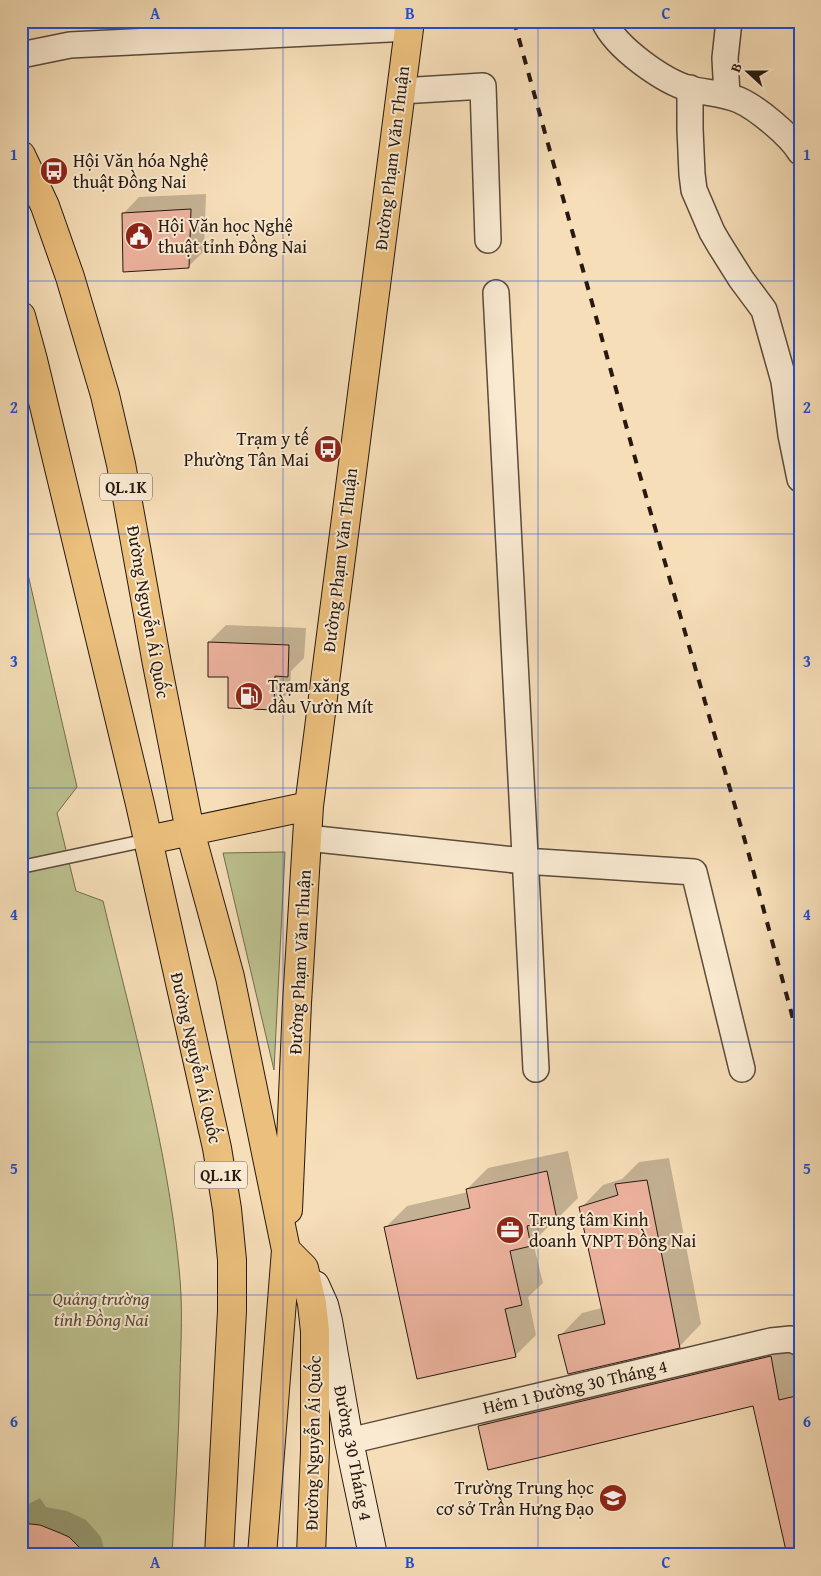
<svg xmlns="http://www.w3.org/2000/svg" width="821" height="1576" font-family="'Gentium Book Plus',serif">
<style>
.green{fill:#bcc18f;stroke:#726c50}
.shadow{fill:#0003}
.building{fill:#ecb29e;stroke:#271811}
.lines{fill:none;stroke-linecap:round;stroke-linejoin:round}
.service-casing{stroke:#5b4a3b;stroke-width:15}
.minor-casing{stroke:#5b4a3b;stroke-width:28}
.secondary-casing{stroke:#271811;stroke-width:30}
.primary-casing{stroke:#271811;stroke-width:30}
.service{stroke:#f9ead1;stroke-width:12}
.minor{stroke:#f9ead1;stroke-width:25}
.secondary{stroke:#f9ead1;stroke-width:28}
.primary{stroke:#ebbf7c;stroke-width:28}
.rail{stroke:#271811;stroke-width:4;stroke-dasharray:9 9;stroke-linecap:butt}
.grid{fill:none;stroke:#1d4ed8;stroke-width:1;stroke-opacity:0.55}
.labels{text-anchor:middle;stroke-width:4;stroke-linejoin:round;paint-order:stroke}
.shield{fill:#f9ead1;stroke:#66574b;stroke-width:1}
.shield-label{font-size:16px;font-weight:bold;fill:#271811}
.street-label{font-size:18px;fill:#271811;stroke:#f9ead1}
.poi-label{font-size:18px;fill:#271811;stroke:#f9ead1;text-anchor:start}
.park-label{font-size:18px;font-style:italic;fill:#544b37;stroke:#f9ead1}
.neatline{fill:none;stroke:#1d4ed8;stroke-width:2}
.grid-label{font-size:16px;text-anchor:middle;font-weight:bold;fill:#1d4ed8}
</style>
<rect width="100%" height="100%" fill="#f6deb8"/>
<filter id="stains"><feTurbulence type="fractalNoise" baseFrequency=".004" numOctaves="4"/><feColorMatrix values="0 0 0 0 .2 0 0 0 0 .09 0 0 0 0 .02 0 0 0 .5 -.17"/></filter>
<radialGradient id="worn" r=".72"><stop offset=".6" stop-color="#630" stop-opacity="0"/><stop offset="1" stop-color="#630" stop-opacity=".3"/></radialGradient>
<!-- green -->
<path class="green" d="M21 544 77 787 57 813 76 891 103 901C132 1022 167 1144 179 1268 183 1304 181 1341 180 1377 179 1436 175 1496 172 1555H21Z
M285 852 274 1070 223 853Z"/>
<!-- shadow -->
<path class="shadow" d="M206 194 204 251 188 267 123 214 139 197Z
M226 625 306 628 304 658 291 671 290 691 273 708 230 676 209 642Z
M568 1151 578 1198 557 1219 550 1220 551 1224 533 1242 543 1283 528 1297 536 1335 515 1356 386 1227 407 1206 468 1192 467 1189 488 1168Z
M669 1158 701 1324 679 1347 560 1336 582 1313 602 1308 581 1208 603 1185 622 1179 639 1162Z
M791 1336 800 1380V1555H759L787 1547 754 1404 479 1427 500 1406Z
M40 1498 46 1507 67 1511 86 1520 101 1537 104 1549 99 1555H21V1508Z"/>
<!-- building -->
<path class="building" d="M191 209 189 268 123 272 122 213Z
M208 642 289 645 288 677 275 676 274 710 228 708V677H208Z
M547 1171 557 1220 527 1226 531 1246 510 1251 522 1305 505 1309 516 1357 417 1379 384 1227 470 1208 466 1189Z
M647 1180 680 1348 568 1374 558 1335 605 1324 579 1207 618 1195 615 1184Z
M771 1356 779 1400 800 1395V1555H787L753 1406 488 1470 478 1426Z
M21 1523 40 1525 60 1533 69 1537 87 1555H21Z"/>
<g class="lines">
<defs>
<path id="service" d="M21 867 148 840"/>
<path id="minor" d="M604 21C616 48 663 81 690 89 706 93 723 93 739 100 757 108 790 135 800 152
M21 55 70 45 409 28
M690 88V129L692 174 694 190 712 232 719 244 741 279 764 310 784 381 791 435 800 479
M401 91 483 86 488 240
M727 96 725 58 729 21
M496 293 536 1069
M307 838 524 861 694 872 742 1069
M349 1441 771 1341 791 1339 800 1343"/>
<path id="secondary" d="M315 1285 324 1305 328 1321 349 1441 373 1555"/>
<path id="primary" d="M21 155 45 206 70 277 105 395 121 464 157 664 190 831 230 977 286 1250 262 1555
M21 316 33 360 140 804 217 1148 227 1209 232 1260V1311L219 1555
M148 840 309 806
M288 1210 297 1003 309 806 410 21
M286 1250 304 1268 312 1304 315 1331V1450L311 1555"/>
</defs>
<!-- service casing -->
<use href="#service" class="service-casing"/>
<!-- minor casing -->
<use href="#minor" class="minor-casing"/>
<!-- secondary casing -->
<use href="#secondary" class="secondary-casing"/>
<!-- primary casing -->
<use href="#primary" class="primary-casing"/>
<!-- service -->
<use href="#service" class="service"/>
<!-- minor -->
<use href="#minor" class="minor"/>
<!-- secondary -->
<use href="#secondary" class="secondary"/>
<!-- primary -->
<use href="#primary" class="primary"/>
<!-- rail -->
<path class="rail" d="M514 21 637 465 749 855 800 1045"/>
</g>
<!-- grid -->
<path class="grid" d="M283 21V1555M538 21V1555M21 281H800M21 534H800M21 788H800M21 1042H800M21 1295H800"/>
<!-- icons -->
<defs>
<symbol id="bus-disc" viewBox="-11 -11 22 22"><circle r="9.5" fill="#8f2418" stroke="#f9ead1"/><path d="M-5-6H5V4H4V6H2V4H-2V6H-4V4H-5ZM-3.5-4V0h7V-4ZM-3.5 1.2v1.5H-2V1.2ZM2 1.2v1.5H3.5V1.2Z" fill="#fff"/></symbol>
<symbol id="civic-disc" viewBox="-11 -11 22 22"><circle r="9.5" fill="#8f2418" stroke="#f9ead1"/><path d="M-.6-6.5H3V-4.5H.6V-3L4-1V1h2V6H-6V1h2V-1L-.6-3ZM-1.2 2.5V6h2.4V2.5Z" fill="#fff"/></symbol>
<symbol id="fuel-disc" viewBox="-11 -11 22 22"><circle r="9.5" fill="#8f2418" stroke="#f9ead1"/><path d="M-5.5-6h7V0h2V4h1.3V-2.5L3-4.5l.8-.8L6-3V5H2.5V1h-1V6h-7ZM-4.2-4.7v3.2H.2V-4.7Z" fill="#fff"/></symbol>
<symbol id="office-disc" viewBox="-11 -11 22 22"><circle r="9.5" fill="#8f2418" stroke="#f9ead1"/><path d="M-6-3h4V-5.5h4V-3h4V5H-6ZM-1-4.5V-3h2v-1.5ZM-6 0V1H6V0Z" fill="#fff"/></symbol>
<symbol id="school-disc" viewBox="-11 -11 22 22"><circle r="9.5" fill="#8f2418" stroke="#f9ead1"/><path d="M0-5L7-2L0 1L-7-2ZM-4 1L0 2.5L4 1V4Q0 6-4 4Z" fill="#fff"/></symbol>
</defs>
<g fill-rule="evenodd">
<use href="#bus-disc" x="38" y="155" width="32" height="32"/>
<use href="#civic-disc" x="123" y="220" width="32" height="32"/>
<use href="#bus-disc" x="312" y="433" width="32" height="32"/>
<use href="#fuel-disc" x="233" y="680" width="32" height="32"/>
<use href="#office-disc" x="494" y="1214" width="32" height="32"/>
<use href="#school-disc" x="597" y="1482" width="32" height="32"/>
</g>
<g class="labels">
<!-- shield labels -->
<g class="shield">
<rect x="100" y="473.5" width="52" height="27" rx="4"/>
<rect x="195" y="1161.5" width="52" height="27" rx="4"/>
</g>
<g class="shield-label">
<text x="126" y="493">QL.1K</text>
<text x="221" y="1181">QL.1K</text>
</g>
<!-- street labels -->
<g class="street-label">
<text transform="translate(392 158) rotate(-83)" y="6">Đường Phạm Văn Thuận</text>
<text transform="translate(340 560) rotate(-83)" y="6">Đường Phạm Văn Thuận</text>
<text transform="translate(148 612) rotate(80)" y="6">Đường Nguyễn Ái Quốc</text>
<text transform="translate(300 962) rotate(-87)" y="6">Đường Phạm Văn Thuận</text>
<text transform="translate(196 1058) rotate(77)" y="6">Đường Nguyễn Ái Quốc</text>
<text transform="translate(575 1387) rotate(-13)" y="6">Hẻm 1 Đường 30 Tháng 4</text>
<text transform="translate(313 1443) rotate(-89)" y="6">Đường Nguyễn Ái Quốc</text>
<text transform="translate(353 1453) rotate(79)" y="6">Đường 30 Tháng 4</text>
</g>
<!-- poi labels -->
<g class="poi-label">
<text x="73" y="167">Hội Văn hóa Nghệ<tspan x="73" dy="21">thuật Đồng Nai</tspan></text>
<text x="158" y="232">Hội Văn học Nghệ<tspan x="158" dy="21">thuật tỉnh Đồng Nai</tspan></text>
<text x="309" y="445" text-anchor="end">Trạm y tế<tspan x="309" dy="21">Phường Tân Mai</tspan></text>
<text x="268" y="692">Trạm xăng<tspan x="268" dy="21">dầu Vườn Mít</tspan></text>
<text x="529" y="1226">Trung tâm Kinh<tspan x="529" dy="21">doanh VNPT Đồng Nai</tspan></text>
<text x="594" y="1494" text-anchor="end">Trường Trung học<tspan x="594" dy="21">cơ sở Trần Hưng Đạo</tspan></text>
</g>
<!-- park labels -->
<g class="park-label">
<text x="101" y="1305">Quảng trường<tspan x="101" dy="21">tỉnh Đồng Nai</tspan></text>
</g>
</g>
<!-- margin -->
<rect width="821" height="1576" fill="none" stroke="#f6deb8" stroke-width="55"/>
<!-- north arrow -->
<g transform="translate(748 72) rotate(291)" stroke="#f9ead1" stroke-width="4" paint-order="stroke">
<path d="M0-4L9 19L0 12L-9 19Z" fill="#271811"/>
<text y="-8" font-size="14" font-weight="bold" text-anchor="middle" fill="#271811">B</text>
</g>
<rect x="28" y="28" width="766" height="1520" class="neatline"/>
<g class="grid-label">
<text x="155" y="19">A</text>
<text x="410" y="19">B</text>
<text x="666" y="19">C</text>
<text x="14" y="160">1</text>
<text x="807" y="160">1</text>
<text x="14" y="413">2</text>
<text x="807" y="413">2</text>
<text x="14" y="667">3</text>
<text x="807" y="667">3</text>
<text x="14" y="920">4</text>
<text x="807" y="920">4</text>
<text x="14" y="1174">5</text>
<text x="807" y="1174">5</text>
<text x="14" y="1427">6</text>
<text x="807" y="1427">6</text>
<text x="155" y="1568">A</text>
<text x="410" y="1568">B</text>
<text x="666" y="1568">C</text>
</g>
<rect width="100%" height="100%" filter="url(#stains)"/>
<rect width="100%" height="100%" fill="url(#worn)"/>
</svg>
